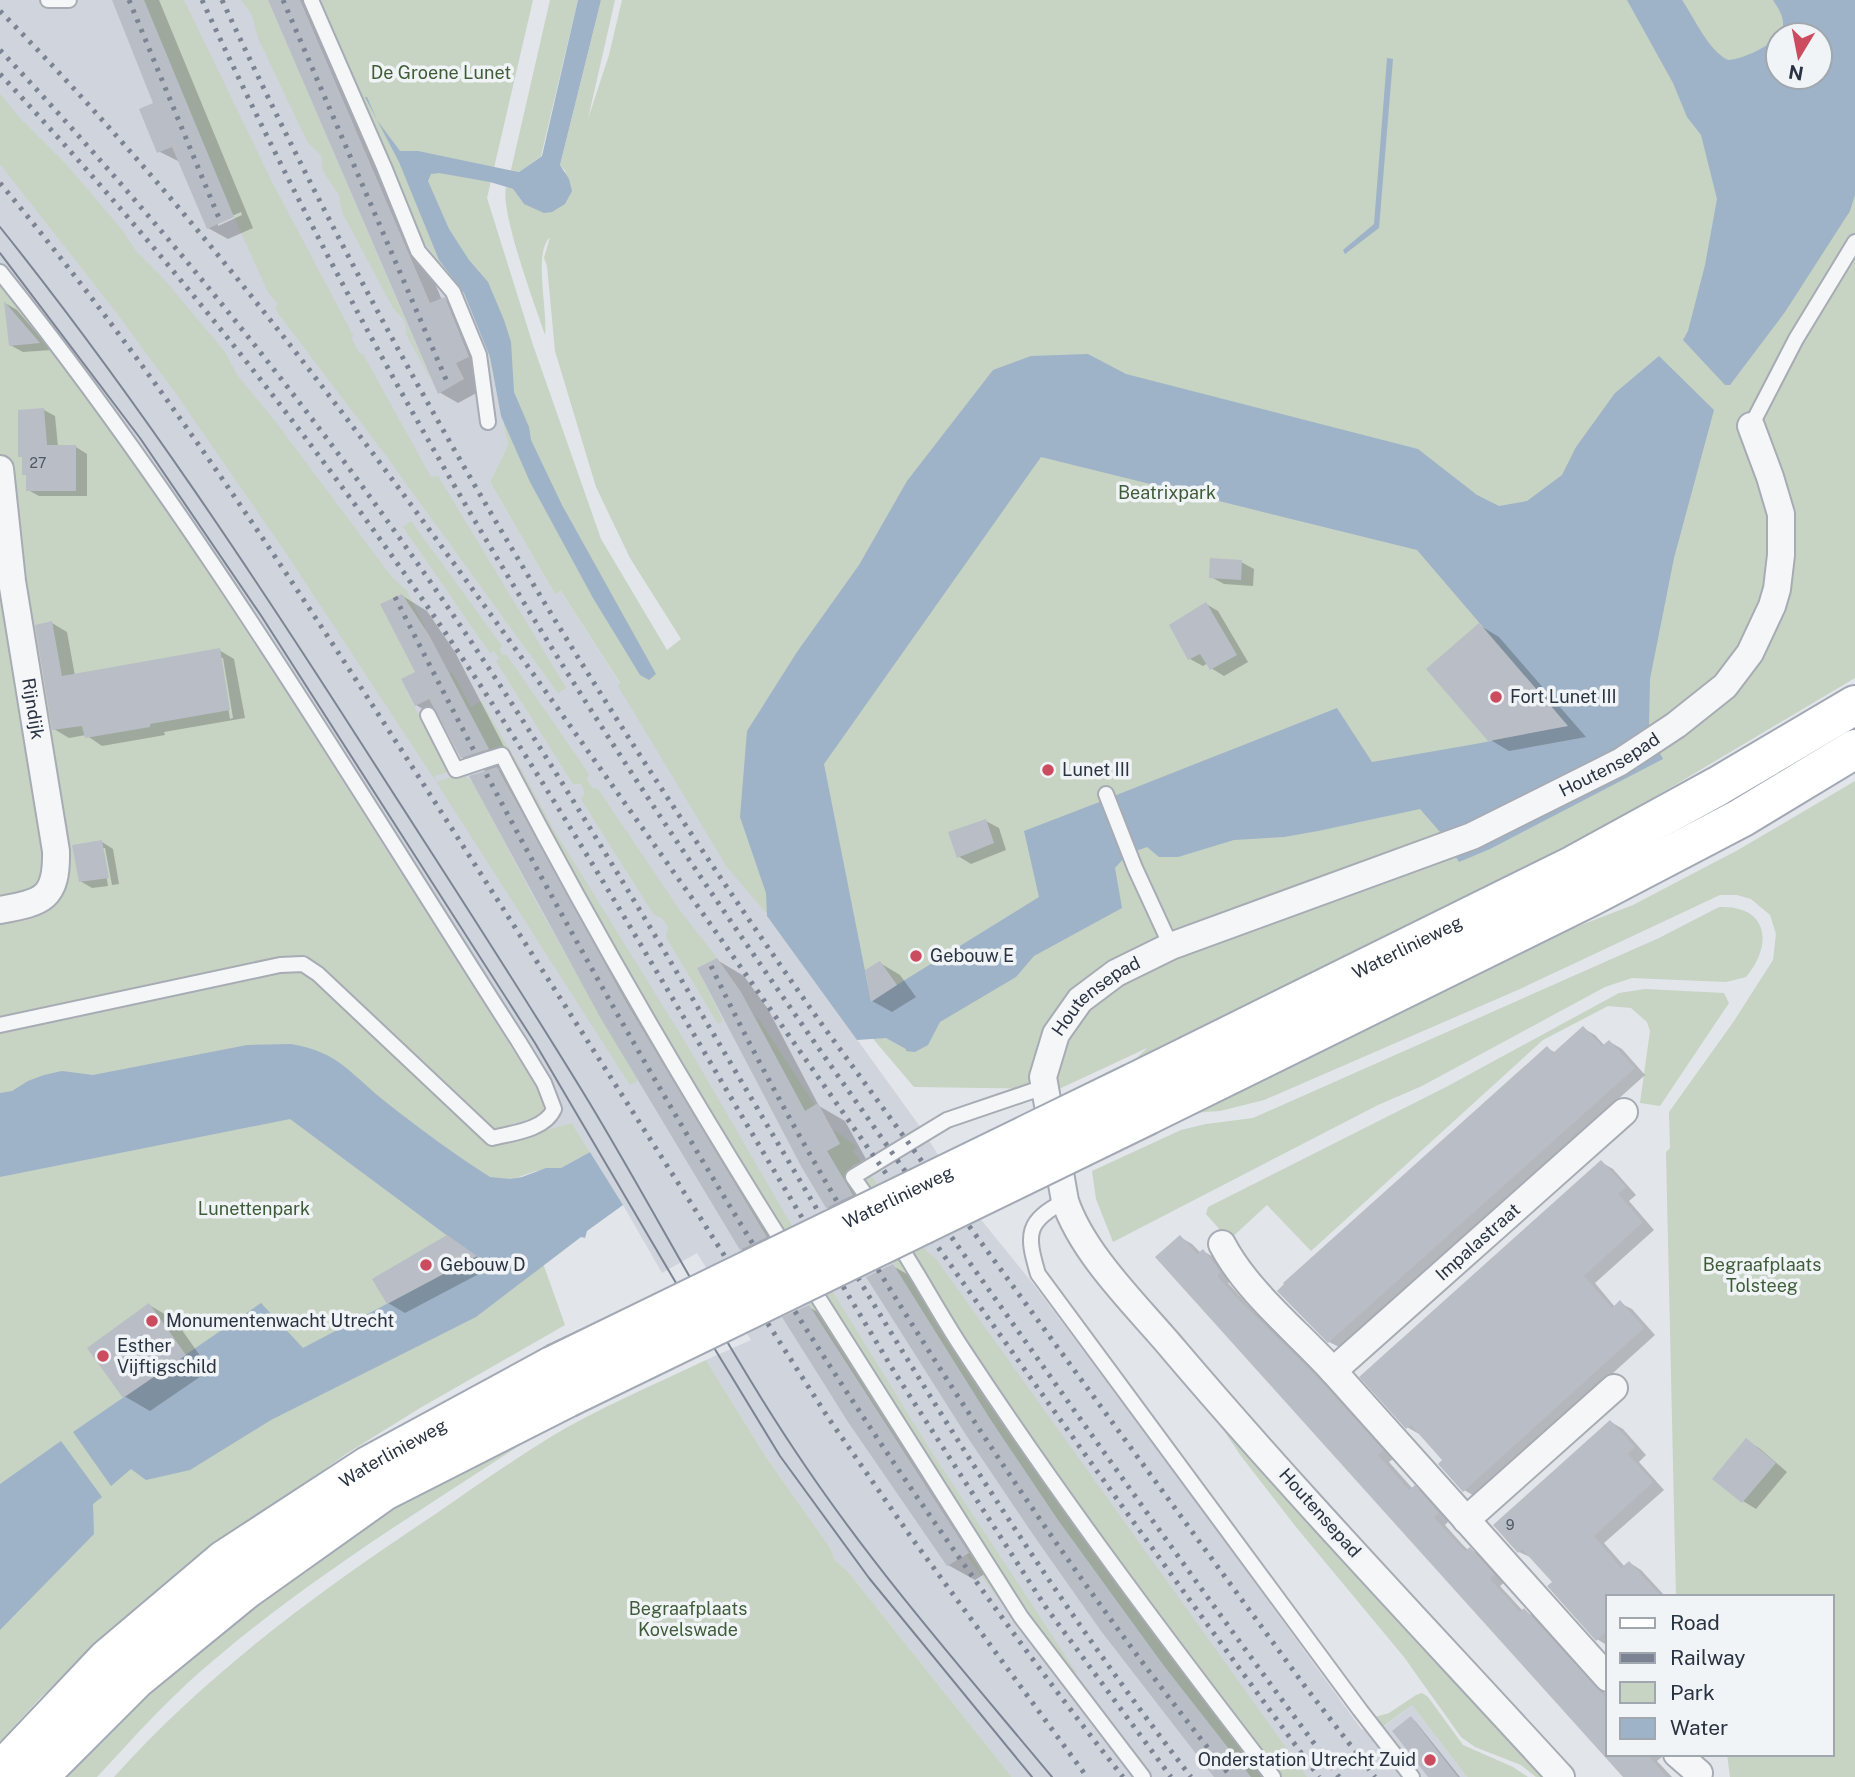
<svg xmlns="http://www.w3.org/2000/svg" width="1855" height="1777" font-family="'Public Sans',sans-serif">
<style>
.built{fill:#d0d4dc}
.green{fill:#c7d3c3;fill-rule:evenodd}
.water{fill:#9eb3c8;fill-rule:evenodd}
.shadow{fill:#0003;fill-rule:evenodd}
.building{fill:#b9bec6}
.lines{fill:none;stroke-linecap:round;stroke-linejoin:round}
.lane-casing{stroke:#a7acb4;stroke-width:18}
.street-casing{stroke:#a7acb4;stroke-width:30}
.primary-casing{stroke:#a2a9b5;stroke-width:42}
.lane{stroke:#f5f6f8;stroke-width:14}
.street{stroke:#f5f6f8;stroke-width:26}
.primary{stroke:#fff;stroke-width:38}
.tram{stroke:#7c8493;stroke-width:2}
.rail{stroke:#7c8493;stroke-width:5;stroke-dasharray:3.5 7;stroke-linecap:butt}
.lane-bridge-casing{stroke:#a7acb4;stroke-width:18;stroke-linecap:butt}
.primary-bridge-casing{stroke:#a2a9b5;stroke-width:42;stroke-linecap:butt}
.lane-bridge{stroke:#f5f6f8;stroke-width:14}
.primary-bridge{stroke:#fff;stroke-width:38}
.poi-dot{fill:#ca4c5e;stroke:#f1f4f7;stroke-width:2.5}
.labels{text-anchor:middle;stroke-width:7;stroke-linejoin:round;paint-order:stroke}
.number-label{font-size:14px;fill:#4e5662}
.park-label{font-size:18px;fill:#3f5c38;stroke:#f1f4f7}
.poi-label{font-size:18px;fill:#2a3341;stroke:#f1f4f7;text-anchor:start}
.street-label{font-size:18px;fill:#2a3341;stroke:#f1f4f7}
</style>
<rect width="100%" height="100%" fill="#e2e5ea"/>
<!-- built -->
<path class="built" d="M0 0H332L446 268 464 293 487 347 508 445 490 482 555 594 561 591 705 817 721 851 921 1128 974 1211 1034 1285 1164 1458 1362 1730 1375 1717 1381 1729 1412 1705 1467 1777H1012L849 1573 835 1560 831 1549 766 1457 706 1360 751 1340 697 1253 662 1273 623 1205 572 1123 511 1141 506 1125 544 1099 302 717 141 470 69 370 0 286Z"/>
<!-- green -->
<path class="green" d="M144 0H184L273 184 353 335 352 339 359 353 363 354 431 477 438 476 566 688 558 693 387 457 278 313 275 307 278 304 268 292 234 217Z
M241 0H268L433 384 406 334C408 321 400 316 393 308L342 212 339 195 323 171 321 155 308 143 258 38 252 15Z
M319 0H533L487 198 533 345 601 539 667 650 681 639 630 558 596 487 555 351 547 266 544 258 550 237C533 253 548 310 545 335 535 305 500 212 506 187L513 189 524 204 566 172 560 165 601 0H615L588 119 609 55 622 0H1855V678L1520 877 1127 1067 1147 1048 1059 1089 914 1087 727 867 618 686 620 683 561 591 555 594 490 482 508 445 487 347 464 293 424 242ZM1778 35H1820V77H1778Z
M550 0H578L541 156 519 172 511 170Z
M0 94 19 117 66 164 123 231 136 251 163 278 225 352 237 375 275 421 391 576 407 591 429 635 402 594 381 604 415 672 401 680 446 769 447 772 435 776 436 782 463 773 473 783 538 906 638 1081 630 1085 435 780 286 553 177 395 113 308 0 164Z
M0 286 69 370 141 470 302 717 544 1099 543 1111 533 1118 507 1125 511 1140 572 1123 590 1152 561 1168 536 1171 513 1179 565 1325 420 1408 346 1454 269 1509 116 1628 40 1698 0 1742Z
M411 521 502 646 499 649 503 655 506 654 589 774 587 780 592 788 598 789 679 909 717 958 697 968 723 1021 718 1024 666 937 668 927 662 918 654 915 581 799 585 793 581 784H573L496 661 499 658 494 651 490 653 403 527Z
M452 672 471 707 481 701 511 752 493 758 449 674Z
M514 756 554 830 687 1045 788 1219 929 1448 1076 1672 1059 1681 966 1555 972 1550C797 1298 638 1034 495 763Z
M1855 781V1777H1730L1727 1754H1832V1597H1676L1666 1152 1670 1148 1669 1112 1734 1021 1773 960 1776 934 1770 915 1751 899 1737 895H1720L1520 989 1264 1100 1220 1111 1192 1113 1511 952 1633 905 1738 850Z
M1719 907C1769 905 1773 945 1746 977L1726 982 1632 978 1605 987 1422 1086 1378 1105 1113 1242 1096 1199 1092 1171 1181 1130 1206 1124 1253 1118 1659 938Z
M1645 989 1724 993 1729 1003 1660 1106 1640 1103 1650 1031 1647 1022 1631 1008 1608 1006 1543 1040 1311 1251 1267 1205 1229 1240 1206 1214 1208 1207 1448 1086 1619 993Z
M754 1015 758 1018 815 1105 805 1111Z
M833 1129 857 1147 853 1151 927 1252 936 1259 1307 1777H1251C1184 1693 1119 1608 1057 1519 975 1400 900 1276 827 1151L840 1143Z
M706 1360 766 1457 831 1549 835 1560 849 1573 1012 1777H114C207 1673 318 1592 434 1515 472 1489 510 1462 549 1438 598 1408 654 1385 706 1360Z
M1209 1409 1549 1777H1536L1521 1765 1475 1747 1461 1737 1404 1657 1296 1527 1241 1456Z
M543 1430C434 1502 321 1570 221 1654 176 1690 136 1735 97 1777H59L199 1642 404 1500Z
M1422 1693 1428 1697 1463 1745 1513 1767 1528 1777H1467L1412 1705 1380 1729 1375 1717 1389 1713 1416 1695Z"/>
<!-- water -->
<path class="water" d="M578 0H601L560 165 569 179 572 191 565 204 552 212 544 213 524 204 513 189 490 182 439 173 431 174 428 181 449 229 469 260 488 282 504 320 511 342 514 392 529 427 531 440 562 505 656 674 649 680 640 675 593 598 530 482 501 416 490 357 464 293 439 260 399 162 365 97H367L377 120 400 151H418L519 172 542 156Z
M1627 0H1682C1695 19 1708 50 1728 60 1744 59 1780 43 1783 26 1784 16 1778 8 1773 0H1855V195L1850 211 1785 312 1730 385H1725L1683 340 1688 331 1705 265 1717 199 1701 135 1687 117 1673 83ZM1778 35H1820V77H1778Z
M1387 58 1393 59 1379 228 1345 254 1343 250 1374 224Z
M1088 354 1126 374 1418 449 1477 495 1499 506 1527 501 1562 475 1576 447 1615 393 1659 356 1714 410 1674 558 1650 679 1649 724 1653 740 1663 759 1490 849 1459 862 1440 832 1420 809 1318 831 1284 837 1234 840 1178 857H1159L1147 847 1136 851 1114 796 1337 708 1372 762 1481 743 1567 725 1417 550 1041 457 824 764 871 1001 1039 897 1024 831 1102 801 1124 858 1115 868 1122 908 1034 956 1016 977 940 1022 928 1045 915 1052 906 1051V1049L886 1038 857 1040 767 916 766 893 740 817 747 731 797 652 859 565 907 481 993 370 1031 356Z
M291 1044C340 1052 351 1075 387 1103 420 1129 454 1154 490 1177L510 1179 522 1177 546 1168H561L590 1152 623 1205 587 1231 585 1238 581 1237 476 1317 271 1420 190 1470 146 1480 131 1469 111 1486 73 1432 261 1303 303 1348 476 1257 290 1119 0 1177V1093L12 1091 28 1081 44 1075 62 1071 93 1075 247 1045Z
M61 1441 102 1497 93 1504 94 1534 0 1630V1484Z"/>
<!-- shadow -->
<path class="shadow" d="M115 0H159L253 228 228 239 208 228 180 162 158 151 156 104ZM241 212 242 215 218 226V222Z
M271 0H314L442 300 445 299 464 310 487 368 474 374 482 390 458 403 439 392Z
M7 304 17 310 51 350 23 352 10 345Z
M44 410 55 416 58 447H76L87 454V496H39L28 490V476L24 474V458L20 456Z
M1241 562 1254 569 1253 586 1224 584 1211 577Z
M401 595 427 611 455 652 513 764 498 769 524 784 652 1019 792 1252 768 1264 741 1249 487 772 462 757 442 720 416 705 418 673Z
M1206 604 1218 611 1248 662 1224 676 1211 668 1208 663 1203 666 1190 659Z
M52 623 67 632 75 676 219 650 234 659 245 718 164 732 165 735 102 746 86 735 69 738 54 729ZM220 658H223L233 718 230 719Z
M1479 625 1499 637 1586 737 1509 751 1489 739Z
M986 821 999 828 1006 850 971 864 958 856Z
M102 842 113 849 119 884 112 885 105 848H102L108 886 92 888 80 881Z
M717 960 744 976 768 1009 819 1106 845 1121 866 1159 852 1167 878 1211 854 1222 827 1207Z
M880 963 900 975 916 997 892 1012 872 1001Z
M1583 1028 1595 1035 1605 1046 1610 1042 1622 1049 1645 1075 1341 1348 1329 1342 1547 1048 1556 1053Z
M1601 1162 1613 1169 1636 1195 1629 1201 1654 1230 1595 1283 1615 1307 1620 1303 1632 1309 1655 1335 1476 1497 1464 1490 1445 1460 1419 1434 1407 1427Z
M447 1237 492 1267 405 1313 388 1303Z
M1180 1237 1192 1244 1201 1253 1203 1251 1215 1258 1232 1280 1228 1283 1247 1304 1333 1390 1394 1458 1389 1462 1413 1489 1415 1487 1427 1494 1450 1520 1445 1525 1461 1543 1468 1550 1470 1549 1482 1556 1505 1582 1500 1586 1523 1611 1536 1617 1608 1697 1604 1701 1608 1706V1754H1661L1663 1756 1657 1761 1672 1777H1625Z
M893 1266 919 1281 1084 1537 1152 1631 1265 1777H1216Z
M149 1305 175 1320 210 1370 150 1411 124 1396Z
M629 1306 646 1316 565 1356 546 1345Z
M809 1307 835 1322 994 1568 975 1580 948 1565Z
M1611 1422 1623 1429 1646 1455 1639 1462 1664 1490 1604 1543 1625 1567 1630 1563 1641 1570 1665 1596 1608 1597V1646L1597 1639 1555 1582 1532 1558 1519 1552Z
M1747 1441 1759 1448 1787 1472 1756 1509 1743 1501Z
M1411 1718 1416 1722 1460 1777H1431Z"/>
<!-- building -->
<path class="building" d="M112 0H144L234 217 207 229 172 147 157 153 139 109 153 103Z
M268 0H300L430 303 445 297 469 357 456 363 464 379 438 394Z
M4 301 40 343 9 346Z
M44 408 47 445H76V491H26V475H22V457H18V410Z
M1210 558 1242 560 1241 580 1209 578Z
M402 594 429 635 489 749 461 758 429 699 415 706 401 679 415 672 380 604Z
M1206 602 1237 655 1210 670 1200 654 1188 660 1169 625Z
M52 621 62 676 220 648 230 710 150 724V727L85 738 82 726 52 730 35 625Z
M1479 623 1568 726 1488 741 1426 669Z
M497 767 626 1002 767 1237 740 1250 600 1017 469 776Z
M986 819 994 843 957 858 948 832Z
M102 840 109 878 79 882 72 845Z
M717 958 741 992 805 1111 818 1103 840 1144 827 1151 853 1195 826 1208 801 1166 697 968Z
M880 961 897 985 871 1002 865 970Z
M1583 1026 1602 1046 1609 1040 1635 1068 1328 1343 1277 1291 1284 1284 1283 1283 1547 1046 1553 1053Z
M1601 1160 1626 1187 1618 1194 1643 1222 1584 1276 1612 1308 1620 1300 1644 1328 1463 1492 1438 1464 1442 1460 1411 1425 1406 1429 1359 1377Z
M447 1235 477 1256 387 1304 372 1279Z
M1180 1235 1197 1254 1203 1249 1221 1272 1217 1276 1235 1296 1321 1381 1383 1450 1378 1455 1409 1490 1415 1485 1439 1513 1434 1517 1449 1534 1465 1551 1470 1547 1494 1574 1490 1579 1520 1612 1524 1608 1608 1700V1754H1647L1667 1777H1623L1397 1526 1155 1257Z
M893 1264 990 1419 1058 1520 1164 1666 1251 1777H1214L1101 1631 1034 1536 966 1435 866 1277Z
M149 1303 186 1355 123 1398 87 1348Z
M809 1305 969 1553 947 1566 848 1422 782 1317Z
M1610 1420 1635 1447 1628 1454 1653 1482 1594 1536 1621 1568 1629 1561 1662 1597H1608V1629L1596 1641 1547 1586 1552 1582 1522 1549 1518 1553 1493 1525Z
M1746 1438 1776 1463 1742 1503 1712 1479Z
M1411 1716 1432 1744 1458 1777H1428L1392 1731Z"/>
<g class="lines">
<defs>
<path id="lane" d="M48 0H69
M311 0 384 167 418 251 453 292 479 355 488 422
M0 272C194 514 352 782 519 1042L544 1083 554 1109C545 1130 512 1133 492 1138L318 974 303 964 280 965 0 1025
M1751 426 1796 339 1855 242
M428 715 456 770 468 766
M489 759 502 755C589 923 685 1088 786 1248
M1106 794 1135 868 1171 946
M1065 1201C1026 1221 1026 1234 1038 1274L1360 1710 1412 1777
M875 1208 853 1177 947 1120 1044 1087
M896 1240C919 1275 939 1313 962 1348 1059 1496 1165 1637 1273 1777
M809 1283 1021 1617 1143 1777"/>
<g id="street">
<path id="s1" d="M0 469 12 581 56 851C57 899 43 902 0 910"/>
<path d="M1222 1244C1247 1292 1298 1332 1334 1372 1426 1474 1517 1576 1608 1678"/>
<path id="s2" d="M1333 1371 1624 1112"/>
<path d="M1466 1520 1614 1388"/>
<path d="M1677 1754 1699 1773"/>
<path id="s3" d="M1561 1777C1431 1635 1298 1496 1174 1350 1138 1307 1083 1255 1065 1201L1043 1077 1056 1034 1080 1000 1116 973 1171 946 1472 836 1620 762 1676 725 1725 686 1750 653 1772 606 1777 589 1781 555V514L1770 477 1751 426"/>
</g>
<g id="primary">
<path id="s4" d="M1133 1083 1574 865 1718 786 1855 705"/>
<path d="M1148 1115 1592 896 1741 818 1855 749"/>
<path id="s5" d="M0 1772 107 1659 224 1560 368 1466 552 1366"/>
<path d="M38 1777 136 1679 245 1590 384 1491 567 1398"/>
</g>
</defs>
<!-- lane casing -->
<use href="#lane" class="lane-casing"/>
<!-- street casing -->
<use href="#street" class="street-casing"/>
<!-- primary casing -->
<use href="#primary" class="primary-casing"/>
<!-- lane -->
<use href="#lane" class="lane"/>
<!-- street -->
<use href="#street" class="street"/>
<!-- primary -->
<use href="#primary" class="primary"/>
<!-- tram -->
<path class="tram" d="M0 227C136 397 255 577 372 760 445 874 519 987 589 1102 662 1223 726 1350 806 1467 880 1576 968 1676 1052 1777
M0 253 140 438 262 617 535 1043 716 1351 780 1456 869 1578 1032 1777"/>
<!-- rail -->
<path class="rail" d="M129 0 221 223
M202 0C322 260 462 512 618 752 726 919 841 1080 955 1242 1082 1421 1208 1601 1339 1777
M222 0C388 359 590 696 818 1019L1304 1685 1375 1777
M283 0 448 384
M0 11C236 251 430 528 624 802 855 1128 1082 1456 1319 1777
M0 50C195 258 371 483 525 724 748 1074 936 1447 1191 1777
M0 74C148 233 284 402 409 580 520 738 618 906 716 1072 775 1173 835 1273 895 1373L1045 1606 1171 1777
M0 183C157 371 290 577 422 782 558 994 693 1207 829 1419L911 1537 1087 1777
M395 597C602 1007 837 1416 1123 1777
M711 966C773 1095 845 1219 922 1340 1017 1491 1119 1637 1231 1777"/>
<defs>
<path id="lane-bridge" d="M468 766 489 759"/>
<g id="primary-bridge">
<path id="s6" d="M552 1366 1133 1083"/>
<path d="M567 1398 1148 1115"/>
</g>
</defs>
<!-- lane-bridge casing -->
<use href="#lane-bridge" class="lane-bridge-casing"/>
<!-- primary-bridge casing -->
<use href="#primary-bridge" class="primary-bridge-casing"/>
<!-- lane-bridge -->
<use href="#lane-bridge" class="lane-bridge"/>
<!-- primary-bridge -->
<use href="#primary-bridge" class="primary-bridge"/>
</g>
<!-- markers -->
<g class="poi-dot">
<circle cx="1496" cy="697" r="7"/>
<circle cx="1048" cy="770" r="7"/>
<circle cx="916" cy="956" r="7"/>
<circle cx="426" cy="1265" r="7"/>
<circle cx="152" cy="1321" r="7"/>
<circle cx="103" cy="1356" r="7"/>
<circle cx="1430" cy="1760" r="7"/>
</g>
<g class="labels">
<!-- number labels -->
<g class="number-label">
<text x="38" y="468">27</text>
<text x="1510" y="1530">9</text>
</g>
<!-- park labels -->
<g class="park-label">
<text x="441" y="79">De Groene Lunet</text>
<text x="1167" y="499">Beatrixpark</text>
<text x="254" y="1215">Lunettenpark</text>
<text x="1762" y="1271">Begraafplaats<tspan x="1762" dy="21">Tolsteeg</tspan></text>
<text x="688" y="1615">Begraafplaats<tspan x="688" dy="21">Kovelswade</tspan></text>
</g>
<!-- poi labels -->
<g class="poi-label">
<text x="1510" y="703">Fort Lunet III</text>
<text x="1062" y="776">Lunet III</text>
<text x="930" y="962">Gebouw E</text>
<text x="440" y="1271">Gebouw D</text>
<text x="166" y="1327">Monumentenwacht Utrecht</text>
<text x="117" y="1352">Esther<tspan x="117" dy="21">Vijftigschild</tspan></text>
<text x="1416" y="1766" text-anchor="end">Onderstation Utrecht Zuid</text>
</g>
<!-- street labels -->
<g class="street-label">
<text dy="6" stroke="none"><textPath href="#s1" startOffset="242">Rijndijk</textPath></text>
<text dy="6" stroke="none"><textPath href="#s3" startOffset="1556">Houtensepad</textPath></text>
<text dy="6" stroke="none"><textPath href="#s4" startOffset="306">Waterlinieweg</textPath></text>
<text dy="6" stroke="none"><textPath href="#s3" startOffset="989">Houtensepad</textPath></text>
<text dy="6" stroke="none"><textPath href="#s6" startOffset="385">Waterlinieweg</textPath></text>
<text dy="6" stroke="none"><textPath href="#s2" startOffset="194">Impalastraat</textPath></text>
<text dy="6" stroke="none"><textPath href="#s5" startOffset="509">Waterlinieweg</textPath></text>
<text transform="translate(1320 1513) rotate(48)" y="6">Houtensepad</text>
</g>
</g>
<!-- legend -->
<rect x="1606" y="1595" width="228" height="161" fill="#f1f4f7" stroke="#a1a7ae" stroke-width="2"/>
<rect x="1620" y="1618" width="35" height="10" fill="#ffffff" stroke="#a1a7ae" stroke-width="2"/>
<text x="1670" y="1630" font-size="21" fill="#2a3341">Road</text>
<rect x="1620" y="1653" width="35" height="10" fill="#7c8493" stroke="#a1a7ae" stroke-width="2"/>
<text x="1670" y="1665" font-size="21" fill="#2a3341">Railway</text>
<rect x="1620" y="1682" width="35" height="21" fill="#c7d3c3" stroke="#a1a7ae" stroke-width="2"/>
<text x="1670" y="1700" font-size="21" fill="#2a3341">Park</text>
<rect x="1620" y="1718" width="35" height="21" fill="#9eb3c8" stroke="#a1a7ae" stroke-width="2"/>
<text x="1670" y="1735" font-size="21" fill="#2a3341">Water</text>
<!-- north arrow -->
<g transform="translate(1799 56) rotate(190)"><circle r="33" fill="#f1f4f7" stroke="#a1a7ae" stroke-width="2"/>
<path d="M0-5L12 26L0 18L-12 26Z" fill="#ca4c5e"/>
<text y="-10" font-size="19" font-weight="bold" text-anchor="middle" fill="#2a3341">N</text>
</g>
</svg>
